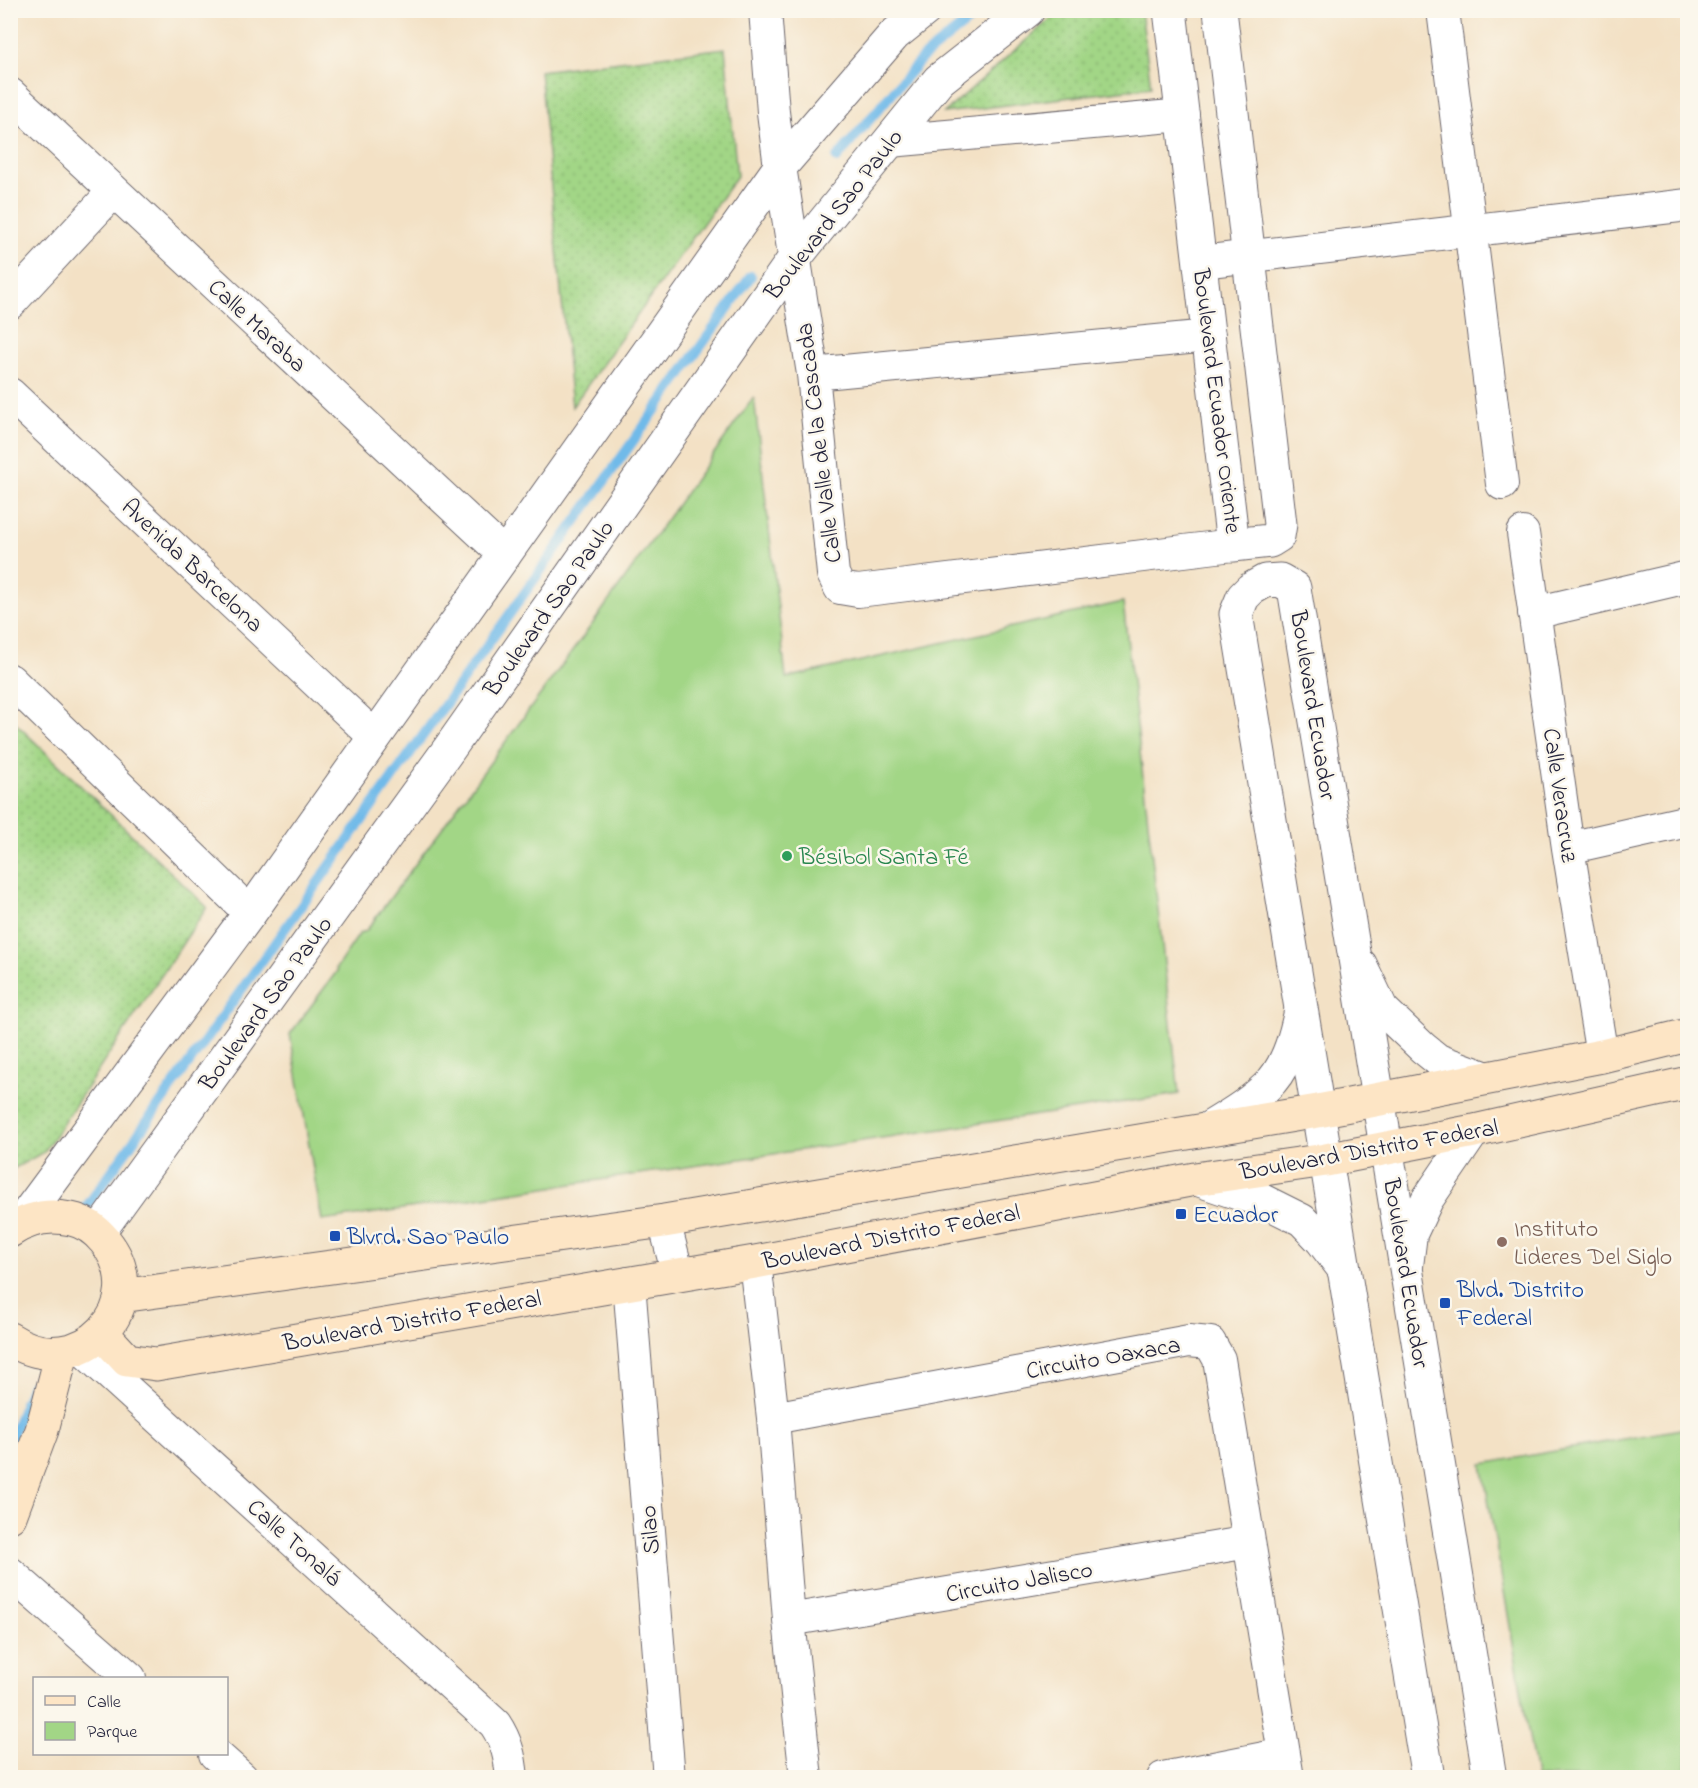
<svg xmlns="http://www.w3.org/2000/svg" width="1698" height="1788" font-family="'Indie Flower',sans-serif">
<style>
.green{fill:url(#green-dots);stroke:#627c60;stroke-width:1.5}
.pitch{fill:#a2d686;stroke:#627c60;stroke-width:1.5}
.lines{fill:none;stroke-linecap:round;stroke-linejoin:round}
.stream{stroke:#70bae9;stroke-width:10}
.minor-casing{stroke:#6b656b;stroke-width:34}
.tertiary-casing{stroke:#6b656b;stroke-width:35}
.secondary-casing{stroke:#6b656b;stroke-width:35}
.minor{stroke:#fff;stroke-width:32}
.tertiary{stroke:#fff;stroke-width:33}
.secondary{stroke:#fde5c5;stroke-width:33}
.leisure-dot{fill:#2e9e5b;stroke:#fbf7ec;stroke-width:2}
.transit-dot{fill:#1a4fb4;stroke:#fbf7ec;stroke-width:2}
.education-dot{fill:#8d6e63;stroke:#fbf7ec;stroke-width:2}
.labels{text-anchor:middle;stroke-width:5;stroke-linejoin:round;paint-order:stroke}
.street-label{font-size:24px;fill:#22223b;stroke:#fbf7ec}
.leisure-label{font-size:24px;fill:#27864d;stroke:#fbf7ec;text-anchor:start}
.transit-label{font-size:24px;fill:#164399;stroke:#fbf7ec;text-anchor:start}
.education-label{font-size:24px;fill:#785e54;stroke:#fbf7ec;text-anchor:start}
</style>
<defs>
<pattern id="green-dots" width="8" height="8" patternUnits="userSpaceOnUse" patternTransform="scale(1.5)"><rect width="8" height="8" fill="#a2d686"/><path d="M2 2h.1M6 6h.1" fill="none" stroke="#8bb775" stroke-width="1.8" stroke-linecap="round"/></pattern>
</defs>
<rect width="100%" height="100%" fill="#fbf7ec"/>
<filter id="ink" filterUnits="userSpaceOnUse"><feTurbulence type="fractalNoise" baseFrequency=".0167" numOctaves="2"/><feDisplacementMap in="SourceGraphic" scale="12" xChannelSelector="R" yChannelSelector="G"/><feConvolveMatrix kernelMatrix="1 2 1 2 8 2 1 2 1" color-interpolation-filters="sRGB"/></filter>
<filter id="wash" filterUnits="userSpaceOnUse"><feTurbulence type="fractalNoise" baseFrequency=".008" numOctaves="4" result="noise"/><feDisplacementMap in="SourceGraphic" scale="24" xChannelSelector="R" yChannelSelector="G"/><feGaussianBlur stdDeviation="1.35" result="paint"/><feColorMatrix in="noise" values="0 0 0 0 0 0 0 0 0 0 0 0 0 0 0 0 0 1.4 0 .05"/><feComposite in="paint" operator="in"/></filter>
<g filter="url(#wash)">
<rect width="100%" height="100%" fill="#f3e1c5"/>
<!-- green -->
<path class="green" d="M1059 11H1141L1151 87 944 113Z
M725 48 737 176 572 407 540 71Z
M10 718 207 907 44 1152 11 1170Z"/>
<!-- pitch -->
<path class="pitch" d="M754 397 786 678 1123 602 1179 1094 322 1221 290 1034 337 971 336 968 360 933 366 931 596 619Z
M1687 1428V1777H1536L1482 1464Z"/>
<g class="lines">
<!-- stream -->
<path class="stream" d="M837 158 922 58 982 10
M87 1206 751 276
M10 1442 32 1385"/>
</g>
</g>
<g filter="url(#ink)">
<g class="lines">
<defs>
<path id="minor" d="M765 10 773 112 780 167 813 374 833 574 840 588 858 591 1233 545
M1443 10 1502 484
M10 94 505 555
M890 141 1183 115
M1201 262 1688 205
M10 303 114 191
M813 374 1209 336
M10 394 375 737
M1523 533 1568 848 1602 1056
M1534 613 1688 577
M10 680 250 913
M1568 848 1688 821
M1361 965 1382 1009 1423 1048 1438 1060 1487 1078
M1205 1130C1228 1116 1254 1101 1272 1081 1289 1061 1296 1032 1301 1008
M1195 1179 1239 1194 1262 1200 1302 1220 1321 1240 1344 1270
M664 1221 678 1275
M755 1262 773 1418 789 1620 806 1778
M1407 1266 1411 1234 1427 1200 1474 1131
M629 1283 669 1778
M81 1348 495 1724C507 1742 510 1757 512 1778
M773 1418 1189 1341 1210 1343 1219 1359 1288 1778
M10 1573 130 1678
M789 1620 1249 1542
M215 1754 242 1778
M1163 1778 1284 1754"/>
<path id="tertiary" d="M1170 10 1233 545 1270 541 1278 536 1280 524 1220 10
M19 1225 250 913 780 167 894 35 925 10
M98 1233 449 749 794 259 939 80 1028 10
M1428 1778 1236 614 1243 597 1251 589 1265 581 1280 580 1294 588 1490 1778"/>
<path id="secondary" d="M10 1231C29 1218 49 1214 71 1219 85 1222 96 1230 105 1241 156 1304 80 1385 10 1339
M121 1296 664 1221 1318 1111 1602 1056 1688 1035
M102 1333 127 1360 156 1364 755 1262 1195 1179 1326 1160 1474 1131 1688 1083
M10 1516 42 1430 62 1353"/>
</defs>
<!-- minor casing -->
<use href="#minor" class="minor-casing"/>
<!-- tertiary casing -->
<use href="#tertiary" class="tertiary-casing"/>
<!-- secondary casing -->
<use href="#secondary" class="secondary-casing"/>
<!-- minor -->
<use href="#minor" class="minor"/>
<!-- tertiary -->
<use href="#tertiary" class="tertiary"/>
<!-- secondary -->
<use href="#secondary" class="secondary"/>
</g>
</g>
<!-- markers -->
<circle class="leisure-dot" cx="787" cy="856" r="6"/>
<g class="transit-dot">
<rect x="1175" y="1208" width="12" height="12" rx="3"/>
<rect x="329" y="1230" width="12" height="12" rx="3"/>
<rect x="1439" y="1297" width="12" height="12" rx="3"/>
</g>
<circle class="education-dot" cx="1502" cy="1242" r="6"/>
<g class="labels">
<!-- street labels -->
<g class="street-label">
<text transform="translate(833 214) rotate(-52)" y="8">Boulevard Sao Paulo</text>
<text transform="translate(258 325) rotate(43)" y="8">Calle Maraba</text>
<text transform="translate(1218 401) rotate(83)" y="8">Boulevard Ecuador Oriente</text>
<text transform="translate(818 443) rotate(-97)" y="8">Calle Valle de la Cascada</text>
<text transform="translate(193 565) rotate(43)" y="8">Avenida Barcelona</text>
<text transform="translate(548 608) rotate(-55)" y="8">Boulevard Sao Paulo</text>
<text transform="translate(1314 705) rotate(81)" y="8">Boulevard Ecuador</text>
<text transform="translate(1561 795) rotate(82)" y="8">Calle Veracruz</text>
<text transform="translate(265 1003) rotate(-54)" y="8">Boulevard Sao Paulo</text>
<text transform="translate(1369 1149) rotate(-10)" y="8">Boulevard Distrito Federal</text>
<text transform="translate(891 1236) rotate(-11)" y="8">Boulevard Distrito Federal</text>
<text transform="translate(1407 1273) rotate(81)" y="8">Boulevard Ecuador</text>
<text transform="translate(412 1320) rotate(-10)" y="8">Boulevard Distrito Federal</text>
<text transform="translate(1103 1357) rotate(-10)" y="8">Circuito Oaxaca</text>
<text transform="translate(649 1530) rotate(-95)" y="8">Silao</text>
<text transform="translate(295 1542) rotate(42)" y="8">Calle Tonalá</text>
<text transform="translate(1019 1581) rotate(-10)" y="8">Circuito Jalisco</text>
</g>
<!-- leisure labels -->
<g class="leisure-label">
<text x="799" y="864">Bésibol Santa Fé</text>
</g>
<!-- transit labels -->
<g class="transit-label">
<text x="1193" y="1222">Ecuador</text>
<text x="347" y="1244">Blvrd. Sao Paulo</text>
<text x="1457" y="1297">Blvd. Distrito<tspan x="1457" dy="28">Federal</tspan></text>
</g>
<!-- education labels -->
<g class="education-label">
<text x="1514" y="1236">Instituto<tspan x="1514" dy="28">Lideres Del Siglo</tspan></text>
</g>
</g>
<!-- margin -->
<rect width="1698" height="1788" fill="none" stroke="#fbf7ec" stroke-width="36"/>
<!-- legend -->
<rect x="33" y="1677" width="195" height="78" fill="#fbf7ec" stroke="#a4a2a5" stroke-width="1.5"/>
<rect x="45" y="1696" width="30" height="9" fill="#fde5c5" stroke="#a4a2a5" stroke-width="1.5"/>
<text x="87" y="1707" font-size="18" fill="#22223b">Calle</text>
<rect x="45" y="1722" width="30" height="18" fill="#a2d686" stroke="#a4a2a5" stroke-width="1.5"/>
<text x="87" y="1737" font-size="18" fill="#22223b">Parque</text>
</svg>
